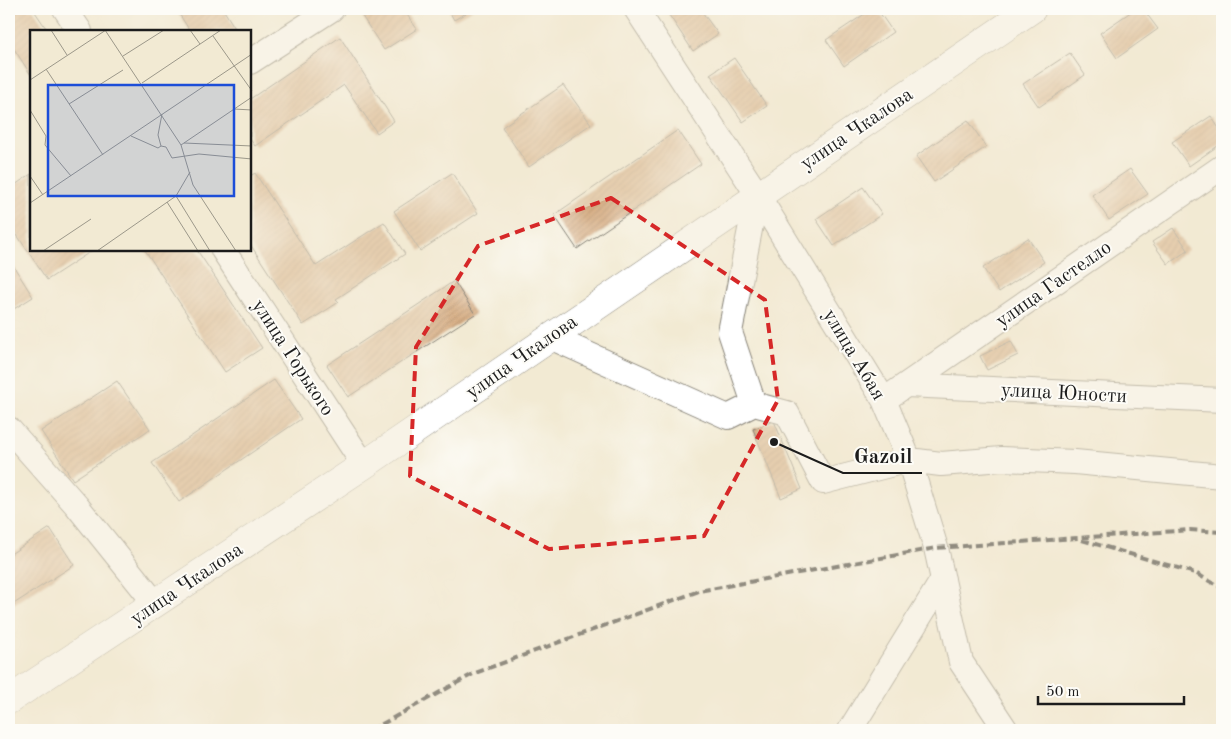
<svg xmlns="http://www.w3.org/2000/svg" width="1231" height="739" font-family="'Old Standard TT',serif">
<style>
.building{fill:url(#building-hatch)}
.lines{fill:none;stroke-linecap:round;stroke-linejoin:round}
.minor-casing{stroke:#878378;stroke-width:26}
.major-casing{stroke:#878378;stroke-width:29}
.minor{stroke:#fff;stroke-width:24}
.major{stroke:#fff;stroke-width:28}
.rail{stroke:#1c1c1c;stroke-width:4;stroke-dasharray:8 4;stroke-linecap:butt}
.marked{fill:none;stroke:#d62828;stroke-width:4;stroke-dasharray:10 6;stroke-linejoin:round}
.labels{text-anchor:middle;stroke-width:4;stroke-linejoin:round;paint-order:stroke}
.street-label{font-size:20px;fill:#1c1c1c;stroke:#fdfcf7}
.inset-road{fill:none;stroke:#9c988a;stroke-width:1}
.view{fill:#1d4ed8;fill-opacity:0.15;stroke:#1d4ed8;stroke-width:2.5}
.inset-edge{fill:none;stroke:#1c1c1c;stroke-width:2.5}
.leader{fill:none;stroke:#1c1c1c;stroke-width:2}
.callout-dot{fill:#1c1c1c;stroke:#fdfcf7;stroke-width:2}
.callout-label{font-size:21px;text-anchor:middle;font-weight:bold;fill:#1c1c1c;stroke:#fdfcf7;stroke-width:4;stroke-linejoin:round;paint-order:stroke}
</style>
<defs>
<pattern id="building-hatch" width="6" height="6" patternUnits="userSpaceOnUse" patternTransform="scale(1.25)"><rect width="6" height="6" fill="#d6ac81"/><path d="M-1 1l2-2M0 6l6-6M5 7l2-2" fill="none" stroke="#b7936f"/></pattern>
</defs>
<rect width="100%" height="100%" fill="#fdfcf7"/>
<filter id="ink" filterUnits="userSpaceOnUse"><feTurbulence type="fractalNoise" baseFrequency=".02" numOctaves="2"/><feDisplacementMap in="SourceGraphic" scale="10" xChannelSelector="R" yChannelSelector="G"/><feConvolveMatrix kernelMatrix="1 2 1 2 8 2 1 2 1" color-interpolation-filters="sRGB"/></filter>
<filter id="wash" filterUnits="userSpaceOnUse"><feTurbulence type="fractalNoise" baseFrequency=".0096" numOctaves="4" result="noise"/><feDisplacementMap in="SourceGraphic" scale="20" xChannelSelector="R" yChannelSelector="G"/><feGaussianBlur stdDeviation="1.12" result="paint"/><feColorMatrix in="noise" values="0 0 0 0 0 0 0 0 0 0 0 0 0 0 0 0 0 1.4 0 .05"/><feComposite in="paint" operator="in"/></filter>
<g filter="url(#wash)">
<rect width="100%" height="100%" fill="#f2ead3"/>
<g id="blocks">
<!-- building -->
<path class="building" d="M9 9H33L48 31H31V75L9 41Z
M176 9H223L236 30 190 31Z
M360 9H403L417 29 384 50 358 10Z
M448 9H473L454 20Z
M665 9H700L718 34 693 51Z
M872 9H877L893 32 844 66 826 40Z
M1135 9H1143L1158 29 1117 58 1100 33Z
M340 37 394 121 377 133 344 85 255 146 250 139V99Z
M1070 53 1085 75 1039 107 1023 84Z
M734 58 767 106 743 122 710 74Z
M563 85 591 124 529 167 502 127Z
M1211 116 1222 133V143L1189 166 1172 142Z
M968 120 986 147 934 182 916 156Z
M678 130 701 164 577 249 554 215Z
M1130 169 1148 194 1109 220 1092 195Z
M255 173 316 266 384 222 405 254 336 299 339 302 303 325 250 244V176Z
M452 173 478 213 420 251 394 211Z
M31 174V250H93L47 280 9 223V189Z
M863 187 882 214 834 246 816 219Z
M1173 228 1188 250 1168 264 1152 242Z
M1028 238 1044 262 999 292 983 268Z
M145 250H197L262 348 225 372Z
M9 259 33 297 9 312Z
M454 281 475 314 348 397 327 365Z
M1011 341 1018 355 987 370 980 356Z
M274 380 301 419 179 502 152 463Z
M117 381 150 429 73 480 41 431Z
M774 421 802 489 781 498 753 429Z
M50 528 74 565 9 607V555Z"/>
</g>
</g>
<g filter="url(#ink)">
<use href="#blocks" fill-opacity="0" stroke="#878378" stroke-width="1"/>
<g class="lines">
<defs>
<path id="minor" d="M65 9 80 31
M636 9 757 194 884 400 909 460 936 548 961 662 1006 730
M250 62 332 9
M223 250 364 465
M550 337 728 417 754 404 730 332 757 194
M906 385 1222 400
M884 400 1222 167
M754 404 787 413 823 482 909 460 941 464 1002 459 1075 462 1222 476
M9 429 77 506 155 603
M850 730 943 579"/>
<path id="major" d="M9 700 364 465 1032 9"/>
</defs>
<!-- minor casing -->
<use href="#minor" class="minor-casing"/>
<!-- major casing -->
<use href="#major" class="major-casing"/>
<!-- minor -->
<use href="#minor" class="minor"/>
<!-- major -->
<use href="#major" class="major"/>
<!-- rail -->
<path class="rail" d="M1082 540 1195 573 1222 588
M371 730 475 673 699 591 936 548 1190 530 1222 532"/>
</g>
</g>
<!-- marked area -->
<path d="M0 0H1231V739H0ZM611 198 765 300 778 400 704 536 549 549 410 476 416 347 478 246Z" fill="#f2ead3" fill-opacity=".55" fill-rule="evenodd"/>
<path class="marked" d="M611 198 765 300 778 400 704 536 549 549 410 476 416 347 478 246Z"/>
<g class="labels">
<!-- street labels -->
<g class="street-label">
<text transform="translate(856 128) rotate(-34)" y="7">улица Чкалова</text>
<text transform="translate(1053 283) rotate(-35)" y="7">улица Гастелло</text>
<text transform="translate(855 354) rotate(59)" y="7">улица Абая</text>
<text transform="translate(521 356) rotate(-35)" y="7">улица Чкалова</text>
<text transform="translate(294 357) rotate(57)" y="7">улица Горького</text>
<text transform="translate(1064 392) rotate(3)" y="7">улица Юности</text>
<text transform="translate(186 583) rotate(-34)" y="7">улица Чкалова</text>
</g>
</g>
<!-- overview -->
<g transform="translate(30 30)">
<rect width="221" height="221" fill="#f2ead3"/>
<path class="inset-road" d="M21 0 37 25M75 0 151 115 163 155 206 221M160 0 170 14M183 6 222 61M93 26 134 0M16 39 73 125M0 50 76 0M112 53 191 0M39 74 93 40M204 79 222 80M0 80 16 106 15 115 41 146M101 106 128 118 131 116 128 105 132 84M154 113 222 116M151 115 222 67M131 116 136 117 142 128 169 124 222 129M0 146 13 165M146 166 180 221M137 172 168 221M0 173 222 24M13 221 61 189M67 221 146 166 160 142"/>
<path class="view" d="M18 55H204V166H18Z"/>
<rect width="221" height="221" class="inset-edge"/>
</g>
<!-- callouts -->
<path class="leader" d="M774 442L843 473H922"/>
<circle class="callout-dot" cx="774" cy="442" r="5"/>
<g class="callout-label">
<text x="883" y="463">Gazoil</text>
</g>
<!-- margin -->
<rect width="1231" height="739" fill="none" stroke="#fdfcf7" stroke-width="30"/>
<!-- scale -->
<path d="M1038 696v8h146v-8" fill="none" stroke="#1c1c1c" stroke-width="2.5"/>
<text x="1046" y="696" font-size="15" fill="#1c1c1c" stroke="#fdfcf7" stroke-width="4" paint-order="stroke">50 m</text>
</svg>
